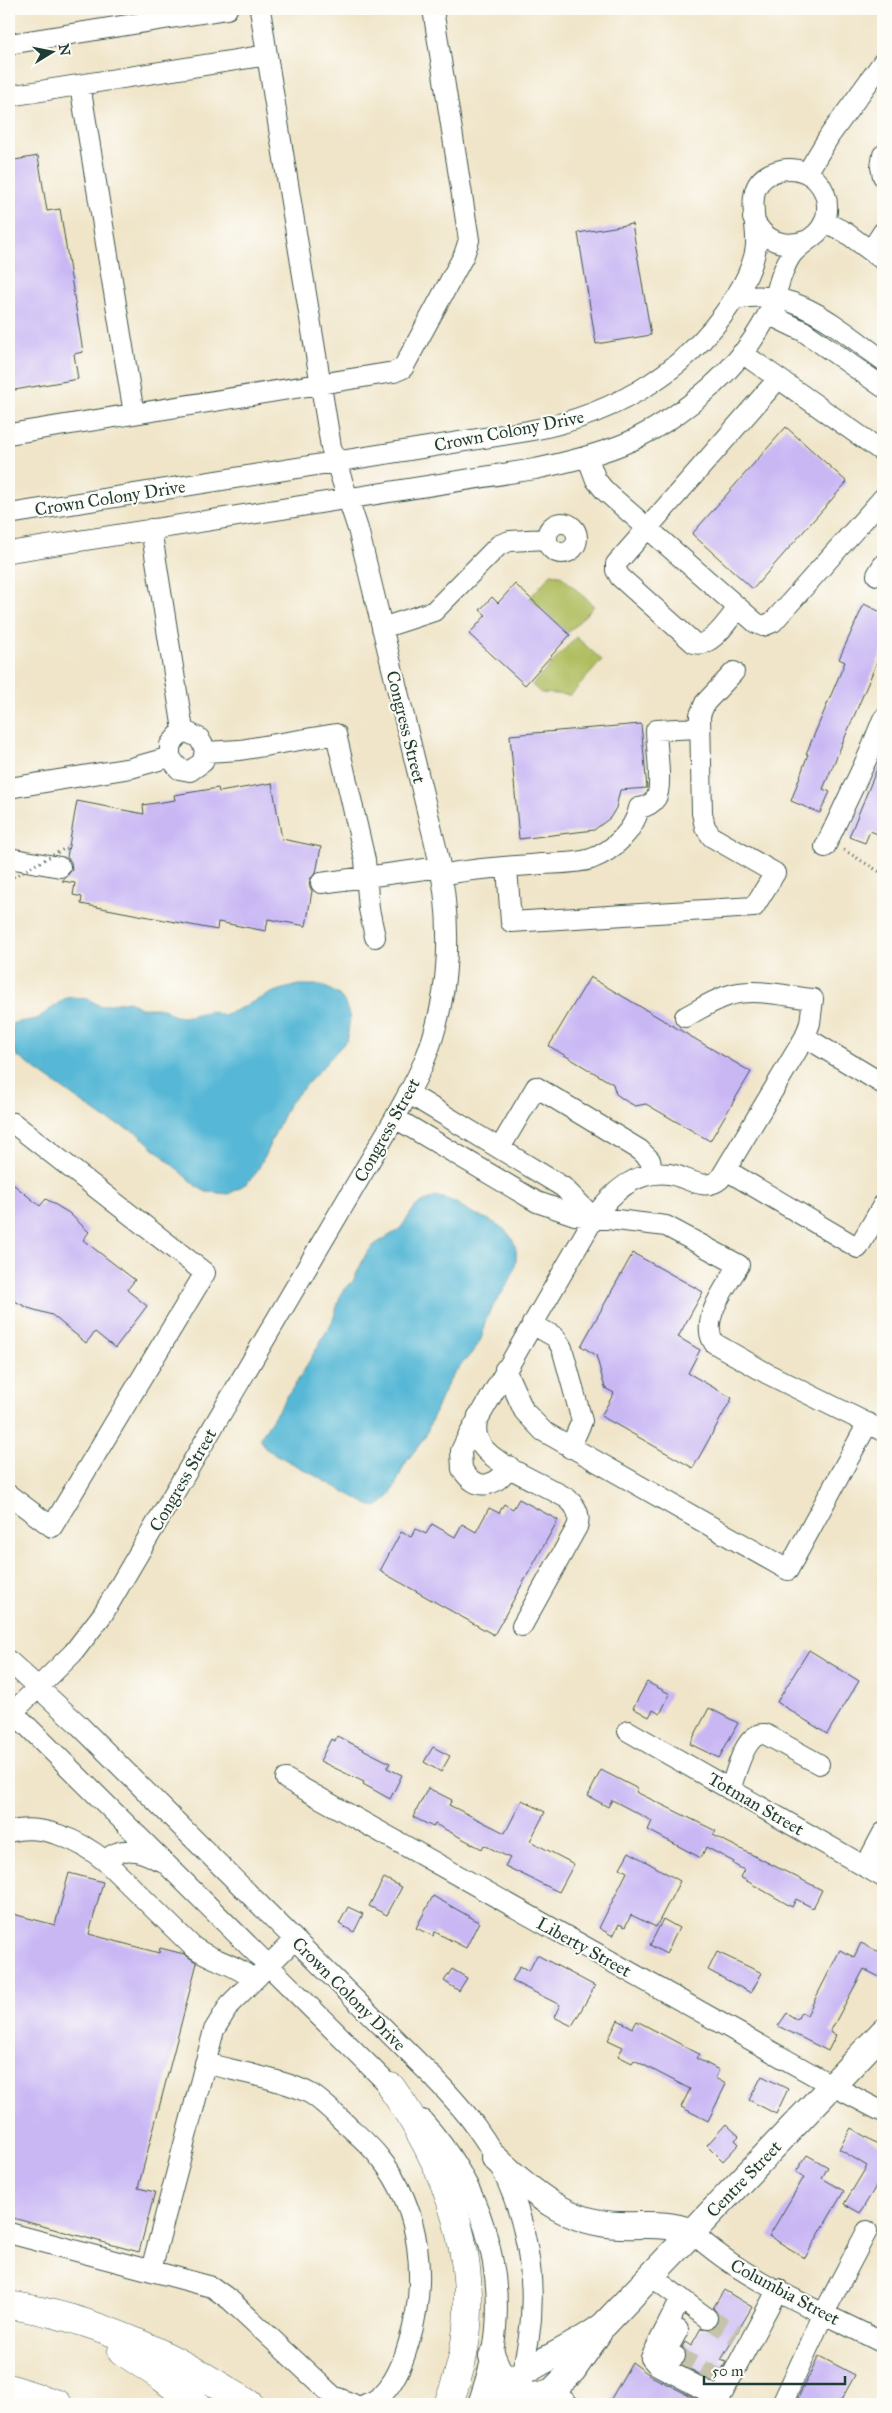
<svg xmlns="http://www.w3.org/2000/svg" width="892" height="2413" font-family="'IM FELL Great Primer',serif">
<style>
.green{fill:#b0bd5f;stroke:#687d4a}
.water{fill:#57b8d6;stroke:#3b7a85}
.building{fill:#c9b7f4}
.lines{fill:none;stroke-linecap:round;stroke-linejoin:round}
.minor-tunnel{stroke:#c6c3ab;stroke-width:20;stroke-dasharray:20 10;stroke-linecap:butt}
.minor-casing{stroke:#3e564a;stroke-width:22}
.major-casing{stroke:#3e564a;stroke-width:28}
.highway-casing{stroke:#3e564a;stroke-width:29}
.path{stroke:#3e564a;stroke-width:3;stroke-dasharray:1 4;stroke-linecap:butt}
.minor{stroke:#fff;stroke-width:20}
.major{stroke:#fff;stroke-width:26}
.highway{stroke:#fff;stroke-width:28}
.path-bridge{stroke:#3e564a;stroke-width:3;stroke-dasharray:1 4;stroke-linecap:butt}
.labels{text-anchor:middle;stroke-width:4;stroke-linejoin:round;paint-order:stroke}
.street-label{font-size:18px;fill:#1f3d34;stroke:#fdfcf7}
</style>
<rect width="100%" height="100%" fill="#fdfcf7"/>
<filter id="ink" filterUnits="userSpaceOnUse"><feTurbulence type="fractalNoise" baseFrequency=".02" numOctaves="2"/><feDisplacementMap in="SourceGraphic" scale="10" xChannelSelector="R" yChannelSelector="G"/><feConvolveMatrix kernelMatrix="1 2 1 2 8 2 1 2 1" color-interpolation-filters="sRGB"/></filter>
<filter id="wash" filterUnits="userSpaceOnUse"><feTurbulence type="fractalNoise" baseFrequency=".0096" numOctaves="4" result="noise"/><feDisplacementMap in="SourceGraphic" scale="20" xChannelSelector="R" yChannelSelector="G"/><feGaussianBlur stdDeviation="1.12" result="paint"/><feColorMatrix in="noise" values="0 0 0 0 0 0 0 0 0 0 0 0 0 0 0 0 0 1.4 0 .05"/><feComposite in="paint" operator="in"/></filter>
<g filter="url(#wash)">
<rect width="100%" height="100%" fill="#f0e5c9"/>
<!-- green -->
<path class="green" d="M551 574 560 575 594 606 568 633 530 598Z
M576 637 602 660 571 695 541 693 532 685Z"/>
<!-- water -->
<path class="water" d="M298 985H322L339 995 345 1003 350 1017 347 1040 288 1105 257 1172 247 1183 229 1194 206 1192 196 1186 137 1133 104 1118 17 1056 12 1044 13 1023 37 1019 64 999 72 997 88 999 100 1006 129 1001 140 1008H162L175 1016 184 1017 209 1011 222 1015 234 1011 276 991Z
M436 1197C454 1198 461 1208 477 1215 493 1221 514 1231 516 1251 519 1279 496 1296 486 1319 483 1326 484 1334 480 1341 475 1352 460 1364 452 1377 441 1394 435 1413 427 1432 421 1446 408 1456 402 1470 395 1485 392 1498 377 1507L371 1506 266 1449 261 1442V1436L300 1377 333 1320 341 1293 353 1281 366 1254 374 1245 400 1229 415 1207 424 1201Z"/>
<g id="blocks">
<!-- building -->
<path class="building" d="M38 156 47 211 60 209 83 352 74 354 78 379 9 391V161Z
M632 224 651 335 596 344 578 233Z
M786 427 847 482 753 589 692 534Z
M515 584 570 635 525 685 469 634 486 615 480 610 492 597 498 603Z
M864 604 883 613V648L823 789 830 792 820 813 791 801 808 754H806L845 662 839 659Z
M641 724 647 788 620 790 616 808 610 818 594 830 519 839 510 735Z
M883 754V836L870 831 865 843 849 837Z
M272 783 282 839 321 847 316 873 310 879 309 885 312 891 306 926 268 919 266 931 218 922 217 930 81 904 82 897 73 895 75 883 62 881 72 870 71 862 67 857 77 801 144 814 143 805 175 800 174 795 218 788 219 792Z
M590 977 751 1072 710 1141 646 1104 635 1106 626 1101 616 1094 613 1084 549 1046Z
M9 1181 40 1206 46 1199 69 1213 89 1232 83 1240 135 1280 127 1290 147 1306 115 1348 95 1332 86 1343 52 1315 28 1308 9 1298Z
M633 1253 703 1292 678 1337 700 1350 688 1373 732 1398 693 1468 601 1416 614 1393 605 1388 596 1355 581 1346Z
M519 1499 558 1520 494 1635 380 1571 401 1532 411 1537 416 1529 426 1534 432 1524 455 1537 462 1524 476 1532 489 1508 499 1513 504 1504 513 1509Z
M809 1650 859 1681 827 1734 777 1702Z
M647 1682 670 1694 660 1714 653 1710 649 1717 633 1708Z
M709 1708 738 1723 719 1758 690 1744Z
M337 1736 390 1763 387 1768 402 1775 390 1799 363 1784 364 1782 320 1761 331 1739 335 1741Z
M433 1747 450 1756 441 1772 424 1762Z
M601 1770 638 1789 636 1792 716 1831 713 1835 822 1890 813 1908 796 1899 792 1907 740 1877 744 1870 733 1864 734 1862 706 1847 701 1858 648 1830 652 1821 612 1800 608 1807 588 1796Z
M428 1788 452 1800 449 1805 505 1833 522 1800 545 1812 530 1841 574 1864 559 1892 505 1866 510 1858 484 1845 482 1849 435 1824 433 1827 413 1817Z
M629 1852 680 1881 656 1927 631 1915 625 1927 619 1924 613 1936 599 1928 627 1872 620 1868Z
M69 1873 103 1882 89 1934 159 1953 160 1948 184 1954 197 1963 138 2188 155 2192 139 2252 9 2217V1913L55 1925Z
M384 1878 402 1887 387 1915 369 1906Z
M433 1896 479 1922 466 1948 435 1932 433 1936 416 1928Z
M348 1907 363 1914 354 1932 339 1924Z
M663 1919 679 1928 666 1954 650 1945Z
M861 1943 883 1954V1979L864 1969 830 2032 836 2035 828 2051 778 2026 787 2013 797 2020 801 2012 807 2015 840 1950 854 1957Z
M717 1952 762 1973 751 1993 708 1970Z
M537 1955 595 1986 572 2026 554 2017 560 2005 512 1981 520 1966 529 1971Z
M452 1969 467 1978 459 1991 444 1981Z
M618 2020 633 2028 637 2021 699 2054 696 2058 719 2070 715 2078 726 2084 708 2121 681 2107 690 2089 634 2060 632 2063 618 2056 623 2047 608 2040Z
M762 2076 788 2089 776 2114 749 2100Z
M726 2124 739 2136 735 2140 739 2144 723 2161 707 2145Z
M851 2128 879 2145 883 2138V2186L878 2183 860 2213 844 2204 867 2166 839 2149Z
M807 2155 828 2167 822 2178 844 2191 805 2258 769 2236 804 2177 796 2172Z
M724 2290 752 2307 721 2360 726 2362 715 2382 682 2365 687 2357 682 2347 685 2342 691 2346 701 2328 711 2329 717 2325 718 2314 713 2308Z
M819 2356 855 2375 839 2404H795Z
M632 2362 651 2376 706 2404H608Z"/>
</g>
</g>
<g filter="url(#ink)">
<use href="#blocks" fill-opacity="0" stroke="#3e564a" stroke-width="1"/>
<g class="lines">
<!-- minor-tunnel -->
<path class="minor-tunnel" d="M707 2318 736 2335
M675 2356 721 2380"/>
<defs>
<path id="minor" d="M260 9 267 55
M9 44 227 9
M80 85 134 414
M9 96 267 55 331 447 358 529 436 847C453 918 452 996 423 1064 415 1083 404 1101 395 1118L103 1614 73 1653 13 1712
M883 155 881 167 883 176
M807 173 830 135 883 62
M753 218C763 241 784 249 808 240
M825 222 845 232 883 260
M871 250 883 232
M733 300C791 283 839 329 883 360
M768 314 803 331 883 387
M742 353 883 452
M9 434 394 372 403 368 464 255 469 240 433 9
M587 456 596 480 605 491 756 623 763 626 773 622 883 498
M9 514 528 431C619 414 695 368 742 286 749 273 755 260 756 245 758 217 739 180 781 170 794 167 808 171 817 181 830 195 831 219 817 233 809 240 800 245 793 253 787 260 784 269 781 277 777 289 774 302 768 314 741 368 686 414 633 440 602 454 568 462 535 469L9 552
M547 538a15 15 0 1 1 30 0a15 15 0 1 1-30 0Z
M151 529 183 730
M877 575 883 565
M738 608C728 620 711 649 694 643L620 577 616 570V564L778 379
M382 628 434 611 499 545 510 541 546 539
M183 730 199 738 205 749 203 762 190 771 179 769 170 757V745Z
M206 752 240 750 336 734 365 860 369 909 375 937
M9 788 131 768 170 757
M825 847 869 754 883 719
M9 858 60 867
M507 867 511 922 754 907 775 873 712 837 705 827 702 813 700 715 705 703 734 672
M442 875C474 868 508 867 541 864 558 863 575 864 591 859 613 851 634 831 639 808 646 807 652 804 656 798 663 787 656 745 656 730L699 728
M321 883 440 867
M805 1037 883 1084
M408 1093 563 1187 594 1218
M395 1118 537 1202 575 1215 666 1226 739 1265C727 1286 699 1320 714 1343L768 1374 883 1431
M9 1125 13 1123 205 1273 52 1527 9 1495
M500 1148 536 1087 640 1150 650 1160 653 1174
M726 1170 858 1248 883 1205
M532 1324 555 1337 562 1348 582 1421 570 1448
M505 1369 524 1411 543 1431 788 1570 868 1423
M478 1416C475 1427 475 1437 482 1446 496 1466 546 1485 568 1499 577 1507 581 1516 577 1527L522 1626
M509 1466C497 1487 476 1493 462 1469L461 1451 466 1440 594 1218C611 1193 636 1170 669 1174 686 1176 704 1193 720 1179L805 1037 810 1023 813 999C786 996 753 987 727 996 712 1001 698 1010 685 1017
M9 1661 78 1724 431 2075C447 2092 463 2108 476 2127 529 2200 546 2295 519 2381
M9 1708 401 2097
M628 1731 883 1877
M286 1779 833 2086 883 2112
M730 1790C736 1774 744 1732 765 1734L819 1764
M9 1832C41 1822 81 1841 105 1861L192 1946C212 1961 235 1963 254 1980
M105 1861C120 1845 141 1850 158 1860
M865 1867 883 1833
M205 2063C234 2071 286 2080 311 2094 324 2102 336 2115 348 2126 359 2136 371 2146 380 2158 422 2209 428 2284 408 2345 402 2366 389 2398 366 2404
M422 2120C480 2183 509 2271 492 2357 488 2373 483 2389 478 2404
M692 2232C742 2280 821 2311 883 2343
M9 2233 212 2287 230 2300 333 2396 353 2404
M151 2270 214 2030 230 2004 294 1940
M651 2276 707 2318
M681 2298 651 2358 657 2365 720 2398 778 2289
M675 2356 667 2350 678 2330
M553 2391 568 2404
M782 2404 824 2313 867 2231"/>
<path id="major" d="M495 2158C531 2192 568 2224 620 2225 648 2226 665 2222 692 2232
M492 2356C505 2388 516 2405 553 2391
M484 2404C517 2367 565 2355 604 2325L883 2032
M540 2404 573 2370 599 2332"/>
<path id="highway" d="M9 1715 13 1712
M391 2087C457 2179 493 2295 448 2404
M9 2305C97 2318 175 2356 249 2404
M122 2351 163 2378 196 2404
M9 2388 58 2404"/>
</defs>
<!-- minor casing -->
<use href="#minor" class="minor-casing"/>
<!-- major casing -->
<use href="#major" class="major-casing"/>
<!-- highway casing -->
<use href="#highway" class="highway-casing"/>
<!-- path -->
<path class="path" d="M844 850 883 874"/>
<!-- minor -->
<use href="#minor" class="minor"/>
<!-- major -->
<use href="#major" class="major"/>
<!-- highway -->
<use href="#highway" class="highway"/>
<!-- path-bridge -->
<path class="path-bridge" d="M9 879 64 849H68"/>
</g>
</g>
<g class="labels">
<!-- street labels -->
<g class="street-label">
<text transform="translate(509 431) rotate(-11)" y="6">Crown Colony Drive</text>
<text transform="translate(110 498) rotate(-9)" y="6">Crown Colony Drive</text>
<text transform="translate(406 727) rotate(76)" y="6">Congress Street</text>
<text transform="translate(387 1130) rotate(-61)" y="6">Congress Street</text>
<text transform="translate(183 1480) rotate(-60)" y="6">Congress Street</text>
<text transform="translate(756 1804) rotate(30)" y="6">Totman Street</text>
<text transform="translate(584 1947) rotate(29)" y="6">Liberty Street</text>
<text transform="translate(349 1994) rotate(45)" y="6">Crown Colony Drive</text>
<text transform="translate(744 2179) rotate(-46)" y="6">Centre Street</text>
<text transform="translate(785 2292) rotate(28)" y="6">Columbia Street</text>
</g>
</g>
<!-- margin -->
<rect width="892" height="2413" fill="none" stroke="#fdfcf7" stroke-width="30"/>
<!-- north arrow -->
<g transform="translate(52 52) rotate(80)" stroke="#fdfcf7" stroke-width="4" paint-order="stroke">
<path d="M0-4L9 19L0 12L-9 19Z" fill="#1f3d34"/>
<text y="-8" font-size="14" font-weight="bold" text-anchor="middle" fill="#1f3d34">N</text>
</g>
<!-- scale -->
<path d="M704 2376v8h141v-8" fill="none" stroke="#1f3d34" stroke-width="2.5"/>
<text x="712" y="2376" font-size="15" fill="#1f3d34" stroke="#fdfcf7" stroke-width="4" paint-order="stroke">50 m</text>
</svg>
